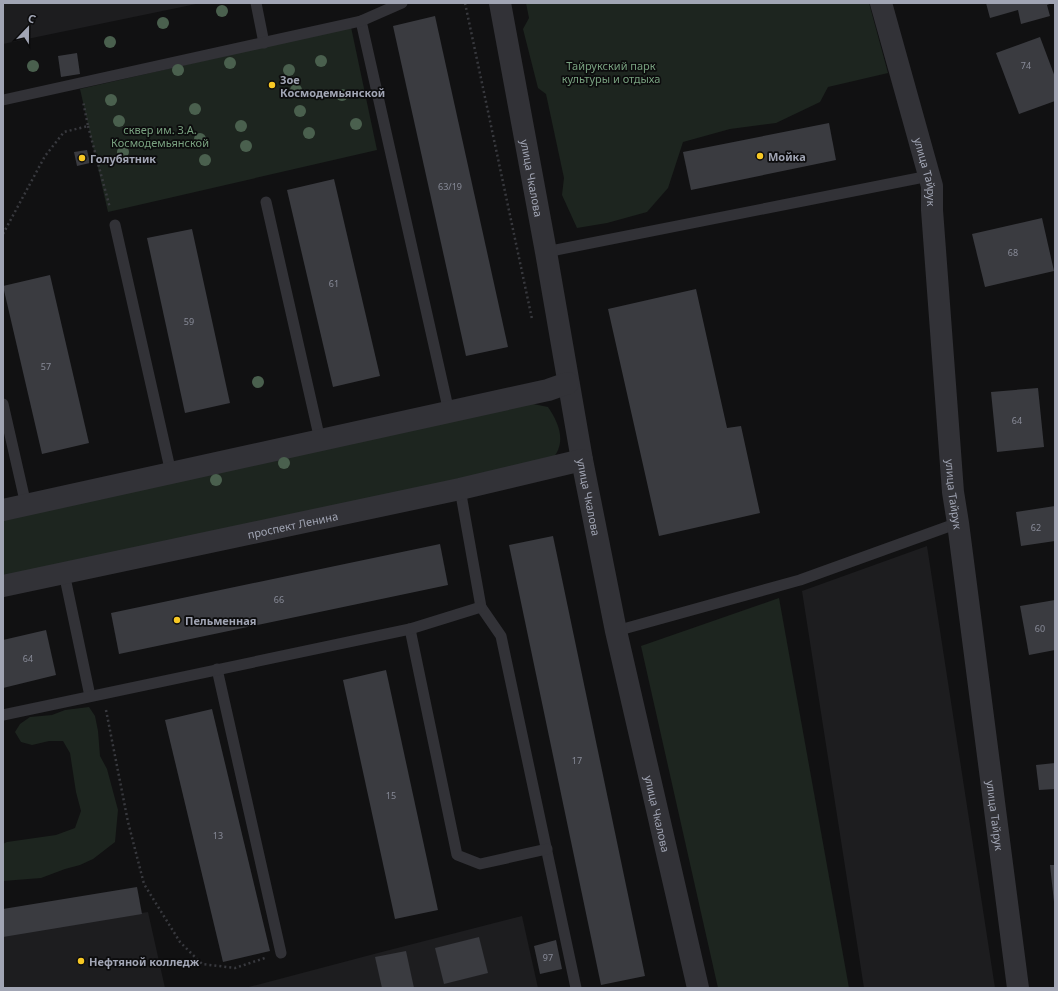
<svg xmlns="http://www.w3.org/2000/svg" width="1058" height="991" viewBox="0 0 1058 991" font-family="'Noto Sans',sans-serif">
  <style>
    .built { fill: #1d1d1f }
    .green { fill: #1d251f }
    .building { fill: #3a3b40 }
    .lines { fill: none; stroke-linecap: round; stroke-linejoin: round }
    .path { stroke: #38393e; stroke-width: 2.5; stroke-dasharray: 2 3; stroke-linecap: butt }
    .lane { stroke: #323237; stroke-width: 11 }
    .street { stroke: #323237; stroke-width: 22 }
    .tree { fill: #4a604e }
    .poi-dot { fill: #f7c824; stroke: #0c0c0d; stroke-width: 1.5 }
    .labels { text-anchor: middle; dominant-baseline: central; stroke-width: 3.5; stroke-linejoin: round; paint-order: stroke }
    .number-label { font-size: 9px; fill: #878a97 }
    .park-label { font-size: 11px; fill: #78a07f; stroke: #0c0c0d }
    .poi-label { font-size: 11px; font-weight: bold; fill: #a1a5b4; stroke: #0c0c0d; text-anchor: start }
    .street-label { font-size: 11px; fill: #a1a5b4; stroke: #0c0c0d }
  </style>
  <rect width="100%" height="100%" fill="#111112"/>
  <g class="built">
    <polygon points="3,3 201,3 3,44"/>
    <polygon points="927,546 995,988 864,988 802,591"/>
    <polygon points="148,912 165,988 3,988 3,934"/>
    <polygon points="522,916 538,988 245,988 374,954"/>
  </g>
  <g class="green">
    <polygon points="526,3 869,3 888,73 828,87 820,102 776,123 730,129 683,142 668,188 647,212 607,223 577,228 562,195 564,178 546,94 538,88 523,29 529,18"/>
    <polygon points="351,27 377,150 108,212 80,89"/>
    <path d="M528,403l20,4c11,16 19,36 4,52l-549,118v-57z"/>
    <polygon points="779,598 849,988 718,988 641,646"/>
    <polygon points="89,707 95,716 98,731 100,756 107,769 118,810 115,842 93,859 80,865 65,869 41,878 3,881 3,844 7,842 56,835 75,828 81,811 76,792 70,753 63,741 49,741 32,745 21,742 15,732 20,724 30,717 52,715 65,710"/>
  </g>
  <g class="building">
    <polygon points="986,3 1052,3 1047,5 1050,16 1021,24 1018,10 990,18"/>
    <polygon points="435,16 508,347 466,356 393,26"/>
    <polygon points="1040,37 1055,77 1055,101 1019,114 996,53"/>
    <polygon points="77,53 80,74 61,77 58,56"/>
    <polygon points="829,123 836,160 691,190 683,152"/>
    <polygon points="87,150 90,163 77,166 74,152"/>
    <polygon points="334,179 380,376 333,387 287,190"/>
    <polygon points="1042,218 1054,271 985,287 972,234"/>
    <polygon points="192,229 230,403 185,413 147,238"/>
    <polygon points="50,275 89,443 42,454 3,286"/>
    <polygon points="696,289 727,428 741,426 760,513 659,536 608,309"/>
    <polygon points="1038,388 1044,447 997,452 991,392"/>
    <polygon points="1055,506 1055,541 1021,546 1016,512"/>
    <polygon points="553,536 645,976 601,985 509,545"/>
    <polygon points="440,544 448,585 119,654 111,613"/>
    <polygon points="1055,600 1055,650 1029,655 1020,606"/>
    <polygon points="46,630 56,675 3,688 3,640"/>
    <polygon points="386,670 438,910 395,919 343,680"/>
    <polygon points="212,709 270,951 223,962 165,720"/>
    <polygon points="1055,763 1055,789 1039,790 1036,765"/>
    <polygon points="1050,865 1055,865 1055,902 1054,902"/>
    <polygon points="137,887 142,914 3,937 3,909"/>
    <polygon points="479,937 488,973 444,984 435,948"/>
    <polygon points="556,940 562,969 540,974 534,946"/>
    <polygon points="406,951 414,988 382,988 375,957"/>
  </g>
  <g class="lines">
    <g class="path">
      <polyline points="465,3 532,319"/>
      <polyline points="88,126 110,208"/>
      <polyline points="3,234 45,156 64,132 88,126 83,101"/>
      <polyline points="106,710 128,822 144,884 180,942 202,964 235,968 265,958"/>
    </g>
    <g class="lane">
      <polyline points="256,3 264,43"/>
      <polyline points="361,21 449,412"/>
      <polyline points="3,100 361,21 402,3"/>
      <polyline points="266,202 320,440"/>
      <polyline points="115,225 171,473"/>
      <polyline points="546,252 929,176"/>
      <polyline points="3,404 26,505"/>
      <polyline points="460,489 481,607 501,636 576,988"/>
      <polyline points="64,573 90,696"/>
      <polyline points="410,629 457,855 480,864 547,849"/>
      <polyline points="616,631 800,580 958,523"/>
      <polyline points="217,669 281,953"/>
      <polyline points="3,715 410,629 481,607"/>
    </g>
    <g class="street">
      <path id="s1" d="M500,3l46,249 36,208 34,171 82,357"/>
      <path id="s2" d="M881,3l51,183v24l21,282 5,31 60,465"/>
      <polyline points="3,510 548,390 568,383"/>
      <path id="s3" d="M3,586l457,-97 122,-29"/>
    </g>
  </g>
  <g class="tree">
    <circle cx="222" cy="11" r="6"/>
    <circle cx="163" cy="23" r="6"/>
    <circle cx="110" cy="42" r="6"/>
    <circle cx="321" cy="61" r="6"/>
    <circle cx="230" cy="63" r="6"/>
    <circle cx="33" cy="66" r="6"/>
    <circle cx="178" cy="70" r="6"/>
    <circle cx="289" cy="70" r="6"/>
    <circle cx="296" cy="90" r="6"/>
    <circle cx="342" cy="95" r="6"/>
    <circle cx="111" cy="100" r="6"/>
    <circle cx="195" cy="109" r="6"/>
    <circle cx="300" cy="111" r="6"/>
    <circle cx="119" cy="121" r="6"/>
    <circle cx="356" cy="124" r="6"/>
    <circle cx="241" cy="126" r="6"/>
    <circle cx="309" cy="133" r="6"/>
    <circle cx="200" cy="139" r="6"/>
    <circle cx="246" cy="146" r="6"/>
    <circle cx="123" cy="152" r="6"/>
    <circle cx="205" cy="160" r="6"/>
    <circle cx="258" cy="382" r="6"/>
    <circle cx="284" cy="463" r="6"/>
    <circle cx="216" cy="480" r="6"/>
  </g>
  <g class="poi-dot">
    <circle cx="272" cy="85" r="4"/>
    <circle cx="760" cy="156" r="4"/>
    <circle cx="82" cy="158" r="4"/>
    <circle cx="177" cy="620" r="4"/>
    <circle cx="81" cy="961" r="4"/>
  </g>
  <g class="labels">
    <g class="number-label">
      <text x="1026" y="65">74</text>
      <text x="450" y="186">63/19</text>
      <text x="1013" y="252">68</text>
      <text x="334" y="283">61</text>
      <text x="189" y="321">59</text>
      <text x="46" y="366">57</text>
      <text x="1017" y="420">64</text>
      <text x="1036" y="527">62</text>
      <text x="279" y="599">66</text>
      <text x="1040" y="628">60</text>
      <text x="28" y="658">64</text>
      <text x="577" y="760">17</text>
      <text x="391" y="795">15</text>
      <text x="218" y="835">13</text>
      <text x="548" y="957">97</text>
    </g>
    <g class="park-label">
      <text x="611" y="65">Тайрукский парк<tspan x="611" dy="13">культуры и отдыха</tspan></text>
      <text x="160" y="129">сквер им. З.А.<tspan x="160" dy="13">Космодемьянской</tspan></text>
    </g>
    <g class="poi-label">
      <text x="280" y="79">Зое<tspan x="280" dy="13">Космодемьянской</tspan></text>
      <text x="768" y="156">Мойка</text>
      <text x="90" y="158">Голубятник</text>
      <text x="185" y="620">Пельменная</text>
      <text x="89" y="961">Нефтяной колледж</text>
    </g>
    <g class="street-label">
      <text stroke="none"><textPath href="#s2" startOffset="175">улица Тайрук</textPath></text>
      <text stroke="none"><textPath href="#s1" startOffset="178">улица Чкалова</textPath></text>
      <text stroke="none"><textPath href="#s2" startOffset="499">улица Тайрук</textPath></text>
      <text stroke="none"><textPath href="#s1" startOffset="502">улица Чкалова</textPath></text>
      <text stroke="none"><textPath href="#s3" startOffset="296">проспект Ленина</textPath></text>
      <text stroke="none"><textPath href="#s1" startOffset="826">улица Чкалова</textPath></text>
      <text stroke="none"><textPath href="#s2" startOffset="823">улица Тайрук</textPath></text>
    </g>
  </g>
  <rect width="1058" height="991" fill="none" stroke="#a1a5b4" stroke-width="8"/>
  <g transform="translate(28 28) rotate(22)" stroke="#0c0c0d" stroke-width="3" paint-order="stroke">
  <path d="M0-3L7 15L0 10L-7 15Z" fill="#a1a5b4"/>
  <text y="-6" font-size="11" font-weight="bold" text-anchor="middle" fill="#a1a5b4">С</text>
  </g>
</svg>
